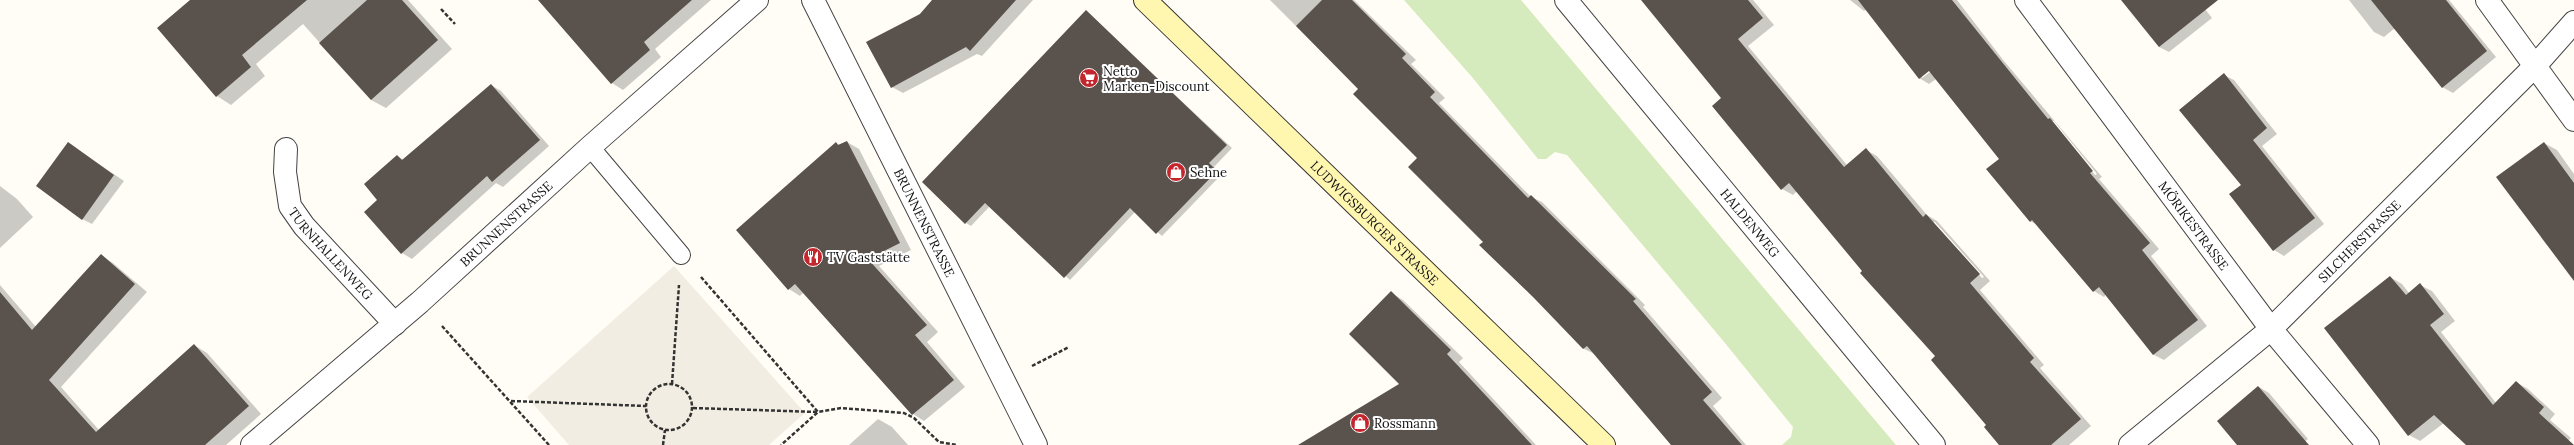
<svg xmlns="http://www.w3.org/2000/svg" width="2574" height="445" viewBox="0 0 2574 445" font-family="Lora,serif">
  <style>
    .green { fill: #d5ebbd }
    .plaza { fill: #f1ede2 }
    .shadow { fill: #0003; fill-rule: evenodd }
    .building { fill: #5a524d }
    .lines { fill: none; stroke-linecap: round; stroke-linejoin: round }
    .lane-casing { stroke: #444; stroke-width: 20 }
    .street-casing { stroke: #444; stroke-width: 24 }
    .secondary-casing { stroke: #333; stroke-width: 24 }
    .path { stroke: #333; stroke-width: 2.5; stroke-dasharray: 4 2; stroke-linecap: butt }
    .lane { stroke: #fff; stroke-width: 18 }
    .street { stroke: #fff; stroke-width: 22 }
    .secondary { stroke: #fff6b0; stroke-width: 22 }
    .labels { text-anchor: middle; dominant-baseline: central; stroke-width: 4; stroke-linejoin: round; paint-order: stroke }
    .poi-label { font-size: 13px; fill: #111; stroke: #fff; text-anchor: start }
    .street-label { font-size: 13px; fill: #111; stroke: #fff }
  </style>
  <rect width="100%" height="100%" fill="#fffdf5"/>
  <polygon class="green" points="1404,0 1521,0 1896,445 1782,445 1791,437 1793,427 1725,343 1567,155 1555,152 1546,159 1538,159 1472,77"/>
  <polygon class="plaza" points="674,266 805,413 769,445 569,445 527,397"/>
  <g class="shadow">
    <polygon points="191,0 408,0 452,49 386,108 371,100 303,24 256,64 265,76 231,105 217,96"/>
    <polygon points="555,0 711,0 655,49 661,57 623,90 612,83"/>
    <polygon points="933,0 1033,0 982,56 977,54 903,93 892,87 920,14"/>
    <polygon points="1270,0 1354,0 1416,60 1411,64 1445,98 1439,103 1531,197 1542,202 1645,305 1643,307 1722,398 1713,406 1746,445 1673,445 1595,354 1584,349 1484,242 1418,158 1359,89"/>
    <path d="M1644,0h109l21,25 -26,21 99,119 19,-15 11,6 50,59 10,6 53,60 -10,9 64,75 -4,3 51,58 -22,19h-68l-65,-89 -139,-165 -4,4 -11,-6 -59,-91zM1933,222h2l49,55 -2,1z"/>
    <path d="M1850,0h107l47,61 98,116 -3,2 60,70 -8,7 56,70 -43,34 -10,-5 -48,-61 -2,3 -10,-6 -56,-66 -8,-4 -30,-62 -64,-80 -7,5 -10,-6 -52,-69 -3,2zM1932,67l2,2 -12,9v-2zM2051,121h3l43,53 -2,1z"/>
    <polygon points="2122,0 2198,0 2212,18 2169,52 2159,47"/>
    <polygon points="2349,0 2449,0 2496,57 2453,93 2442,87 2395,28 2384,37 2374,32"/>
    <polygon points="1086,12 1232,148 1214,167 1222,174 1162,236 1135,212 1070,280 990,206 971,226 966,223"/>
    <polygon points="2224,75 2234,80 2277,134 2262,146 2324,224 2284,256 2274,250 2231,194 2242,185"/>
    <polygon points="491,85 501,91 549,146 503,187 496,183 412,259 402,253 365,212 379,200 397,156 404,160"/>
    <polygon points="847,142 859,149 911,250 879,266 938,332 927,342 965,387 924,421 913,414 804,292 800,296 789,289 836,143 840,145"/>
    <polygon points="68,143 124,181 92,224 82,219"/>
    <polygon points="2544,143 2557,150 2574,174 2574,280"/>
    <polygon points="0,186 17,199 33,217 0,248"/>
    <polygon points="101,255 113,263 147,292 61,387 99,430 194,345 207,353 261,414 226,445 0,445 0,285 36,327"/>
    <polygon points="2390,277 2402,284 2409,293 2420,285 2432,291 2455,321 2441,332 2496,403 2516,382 2528,389 2555,414 2550,420 2571,438 2567,442 2570,445 2468,445 2444,423 2420,441 2409,435"/>
    <polygon points="1391,293 1403,300 1463,358 1459,362 1536,445 1300,445 1400,385"/>
    <polygon points="2259,387 2269,393 2308,439 2301,445 2239,445"/>
    <polygon points="878,419 892,427 908,445 849,445"/>
  </g>
  <g class="building">
    <polygon points="190,0 307,0 242,55 251,67 216,97 157,28"/>
    <polygon points="367,0 402,0 438,40 371,100 319,43"/>
    <polygon points="538,0 692,0 644,42 650,50 611,84"/>
    <polygon points="932,0 1016,0 970,51 966,47 891,88 866,42 920,14"/>
    <polygon points="1322,0 1352,0 1406,54 1402,58 1435,92 1430,97 1528,198 1531,195 1636,299 1633,301 1712,392 1703,400 1742,445 1671,445 1587,346 1583,349 1534,298 1479,245 1483,242 1408,167 1417,158 1353,94 1358,89 1296,26"/>
    <polygon points="1641,0 1748,0 1763,18 1738,39 1844,167 1866,148 1923,217 1926,214 1980,274 1970,283 2034,358 2030,362 2081,419 2051,445 1999,445 1984,427 1986,425 1931,360 1935,356 1860,273 1862,271 1789,183 1781,190 1712,106 1721,98"/>
    <polygon points="1858,0 1952,0 2048,119 2050,118 2093,171 2090,173 2150,243 2142,250 2198,320 2153,355 2099,287 2093,292 2032,220 2030,222 1986,169 1999,159 1929,71 1919,79"/>
    <polygon points="2121,0 2218,0 2159,47"/>
    <polygon points="2371,0 2446,0 2487,51 2442,88"/>
    <polygon points="1086,10 1227,145 1209,163 1217,171 1156,234 1130,208 1064,278 985,203 965,224 922,182"/>
    <polygon points="2224,73 2267,128 2253,140 2315,218 2273,251 2229,194 2241,185 2179,110"/>
    <polygon points="491,84 540,140 492,182 487,176 401,254 364,212 377,200 364,184 397,155 402,160"/>
    <polygon points="847,141 900,243 868,259 927,325 915,335 954,380 912,415 795,284 788,290 736,230 836,142 838,145"/>
    <polygon points="68,142 114,175 82,220 36,186"/>
    <polygon points="2544,142 2574,183 2574,281 2496,177"/>
    <polygon points="101,254 135,284 49,380 96,432 194,344 249,406 205,445 0,445 0,292 32,330"/>
    <polygon points="2390,276 2406,295 2420,283 2444,314 2430,325 2493,405 2516,381 2544,407 2539,413 2574,445 2466,445 2434,415 2408,436 2324,328"/>
    <polygon points="1391,291 1451,350 1447,354 1532,445 1298,445 1399,384 1349,334"/>
    <polygon points="2258,386 2309,445 2237,445 2217,421"/>
  </g>
  <g class="lines">
    <defs>
      <polyline id="lane" points="590,147 681,255"/>
      <g id="street">
        <path id="s1" d="M813,0l223,445"/>
        <path id="s2" d="M1566,0l368,445"/>
        <path id="s3" d="M2026,0l245,329 97,116"/>
        <polyline points="2487,0 2574,120"/>
        <path id="s4" d="M286,149l-1,23 5,34 14,20 91,98"/>
        <path id="s5" d="M252,445l168,-143 170,-155 167,-147"/>
        <path id="s6" d="M2130,445l141,-116 264,-263 39,-44"/>
      </g>
      <g id="secondary">
        <path id="s7" d="M1145,0l459,445"/>
      </g>
    </defs>
    <use href="#lane" class="lane-casing"/>
    <use href="#street" class="street-casing"/>
    <use href="#secondary" class="secondary-casing"/>
    <g class="path">
      <polyline points="441,9 455,24"/>
      <polyline points="701,277 818,412 841,408 904,413 914,418 939,442 957,445"/>
      <polyline points="442,326 549,445"/>
      <polyline points="1032,366 1069,347"/>
      <polyline points="672,384 679,285"/>
      <circle cx="669" cy="407" r="23"/>
      <polyline points="511,401 646,406"/>
      <polyline points="693,408 818,412 781,445"/>
      <polyline points="663,445 665,430"/>
    </g>
    <use href="#lane" class="lane"/>
    <use href="#street" class="street"/>
    <use href="#secondary" class="secondary"/>
  </g>
  <defs>
    <symbol id="supermarket-disc" viewBox="-11 -11 22 22"><circle r="9.5" fill="#c4262e" stroke="#fff"/><path d="M-6-5.5h2.5l.6 2H6L4.5 2H-2.5L-4.4-4H-6ZM-1.5 3.2a1.3 1.3 0 1 0 .1 0ZM3 3.2a1.3 1.3 0 1 0 .1 0Z" fill="#fff"/></symbol>
    <symbol id="shop-disc" viewBox="-11 -11 22 22"><circle r="9.5" fill="#c4262e" stroke="#fff"/><path d="M-5-2.5h2.3a2.7 3.5 0 0 1 5.4 0H5L5.5 6h-11ZM-1.5-2.5h3a1.5 2.3 0 0 0-3 0Z" fill="#fff"/></symbol>
    <symbol id="restaurant-disc" viewBox="-11 -11 22 22"><circle r="9.5" fill="#c4262e" stroke="#fff"/><path d="M-5-6h1v4h1v-4h1v4h1v-4h1v5L-1.5 .5V6h-2V.5L-5-1ZM5-6V6H3V1.5H1.5Q1.5-4 5-6Z" fill="#fff"/></symbol>
  </defs>
  <g fill-rule="evenodd">
    <use href="#supermarket-disc" x="1078" y="67" width="22" height="22"/>
    <use href="#shop-disc" x="1165" y="161" width="22" height="22"/>
    <use href="#restaurant-disc" x="802" y="246" width="22" height="22"/>
    <use href="#shop-disc" x="1349" y="412" width="22" height="22"/>
  </g>
  <g class="labels">
    <g class="poi-label">
      <text x="1103" y="71">Netto<tspan x="1103" dy="15">Marken-Discount</tspan></text>
      <text x="1190" y="172">Sehne</text>
      <text x="827" y="257">TV Gaststätte</text>
      <text x="1374" y="423">Rossmann</text>
    </g>
    <g class="street-label">
      <text stroke="none"><textPath href="#s2" startOffset="289">HALDENWEG</textPath></text>
      <text stroke="none"><textPath href="#s1" startOffset="249">BRUNNENSTRASSE</textPath></text>
      <text stroke="none"><textPath href="#s7" startOffset="320">LUDWIGSBURGER STRASSE</textPath></text>
      <text stroke="none"><textPath href="#s5" startOffset="337">BRUNNENSTRASSE</textPath></text>
      <text stroke="none"><textPath href="#s3" startOffset="281">MÖRIKESTRASSE</textPath></text>
      <text stroke="none"><textPath href="#s6" startOffset="307">SILCHERSTRASSE</textPath></text>
      <text stroke="none"><textPath href="#s4" startOffset="120">TURNHALLENWEG</textPath></text>
    </g>
  </g>
</svg>
